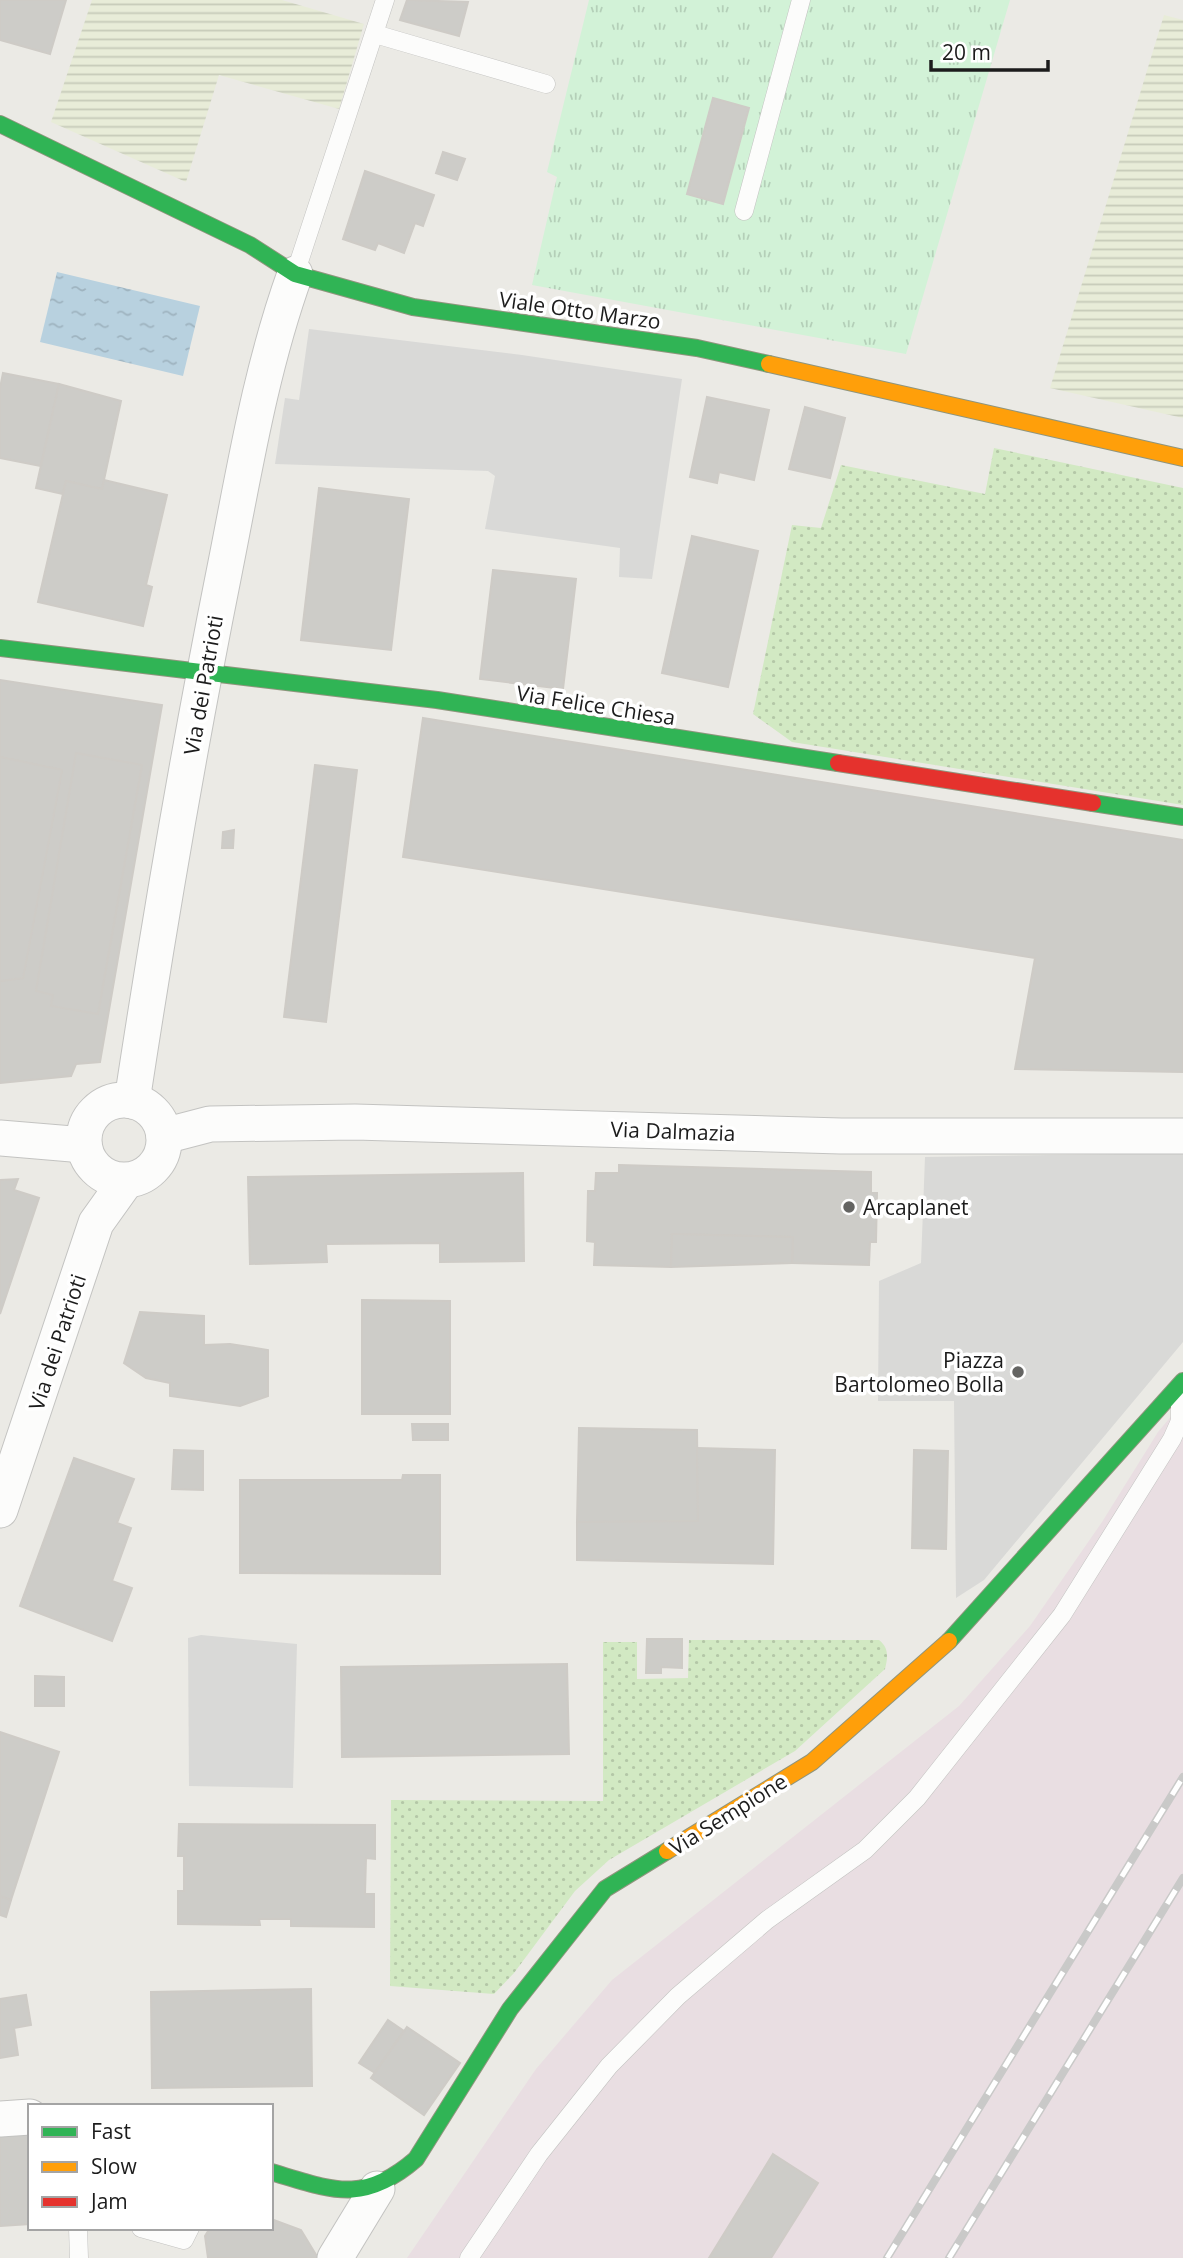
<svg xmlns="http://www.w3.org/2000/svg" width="1183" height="2258" viewBox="0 0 1183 2258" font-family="'Open Sans',sans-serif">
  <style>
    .railway { fill: #e9dee2 }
    .farmland { fill: url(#farmland-rules) }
    .grass { fill: url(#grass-dots) }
    .park { fill: url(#park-tufts) }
    .parking { fill: #d9d9d7 }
    .water { fill: url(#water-ripples) }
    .building { fill: #cdccc8; stroke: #cecbc6; stroke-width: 2 }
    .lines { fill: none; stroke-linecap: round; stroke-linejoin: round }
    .lane-casing { stroke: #c3c3c1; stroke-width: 19 }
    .street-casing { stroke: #c3c3c1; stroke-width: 37 }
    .fast-casing { stroke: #8f957d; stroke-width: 18 }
    .slow-casing { stroke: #8f957d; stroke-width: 18 }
    .jam-casing { stroke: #8f957d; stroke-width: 18 }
    .lane { stroke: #fcfcfb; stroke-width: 18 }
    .street { stroke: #fcfcfb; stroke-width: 35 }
    .fast { stroke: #30b455; stroke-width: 16 }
    .slow { stroke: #ff9f0a; stroke-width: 16 }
    .jam { stroke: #e5322d; stroke-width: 16 }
    .rail-casing { stroke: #c9c9c8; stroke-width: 8 }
    .rail { stroke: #fff; stroke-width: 5; stroke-dasharray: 16; stroke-linecap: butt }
    .poi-dot { fill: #646462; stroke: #fff; stroke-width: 2.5 }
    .labels { text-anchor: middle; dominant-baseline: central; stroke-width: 7; stroke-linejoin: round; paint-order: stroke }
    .street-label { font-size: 21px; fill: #1c1c1c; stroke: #fff }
    .poi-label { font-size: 21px; fill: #1c1c1c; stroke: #fff; text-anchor: start }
  </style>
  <defs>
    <pattern id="farmland-rules" width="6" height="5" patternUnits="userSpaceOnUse" patternTransform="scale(1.75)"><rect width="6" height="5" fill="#e8ecd8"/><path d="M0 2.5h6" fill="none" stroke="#c6cab9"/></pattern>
    <pattern id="grass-dots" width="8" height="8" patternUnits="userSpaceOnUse" patternTransform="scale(1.75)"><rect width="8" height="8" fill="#d2e9c3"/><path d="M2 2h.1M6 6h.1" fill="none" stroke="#b4c7a7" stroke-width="1.8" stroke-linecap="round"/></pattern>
    <pattern id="park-tufts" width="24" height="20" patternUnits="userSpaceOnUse" patternTransform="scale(1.75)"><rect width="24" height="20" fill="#d2f2d7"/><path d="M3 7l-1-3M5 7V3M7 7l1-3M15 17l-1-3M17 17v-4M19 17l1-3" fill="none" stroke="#b4cfb8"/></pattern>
    <pattern id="water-ripples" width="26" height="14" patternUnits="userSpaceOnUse" patternTransform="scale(1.75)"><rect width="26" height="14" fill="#b8d1df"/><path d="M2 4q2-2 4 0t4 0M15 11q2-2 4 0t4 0" fill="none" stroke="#9eb3bf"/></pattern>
  </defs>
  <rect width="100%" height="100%" fill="#ebeae5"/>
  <polygon class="railway" points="1183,1402 1183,2258 407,2258 536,2069 612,1980 959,1706 1030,1626 1102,1522 1158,1432"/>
  <g class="farmland">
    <polygon points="92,0 282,0 364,24 339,109 219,75 186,182 51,122"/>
    <polygon points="1164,15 1183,20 1183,418 1050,388"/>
  </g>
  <g class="grass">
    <polygon points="994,448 1183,488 1183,805 792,742 753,714 792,525 821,528 841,465 985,494"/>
    <path d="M689,1640h190c10,8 9,17 6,29l-90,82 -186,109 -34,31 -61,82 -20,21 -104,-8 1,-186 212,1v-159h34v37l51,-1z"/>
  </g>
  <polygon class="park" points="589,0 1010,0 906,354 532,285 557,177 547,172"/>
  <g class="parking">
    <polygon points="309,329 522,355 682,379 652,579 619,577 620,548 485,529 495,476 488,471 275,464 285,398 299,400"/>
    <polygon points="1183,1153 1183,1342 984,1580 956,1598 954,1401 878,1401 879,1281 921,1263 925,1157"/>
    <polygon points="201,1635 297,1644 293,1788 189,1786 188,1638"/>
  </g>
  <polygon class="water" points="57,272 200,306 183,376 40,342"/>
  <g class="building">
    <polygon points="0,0 66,0 50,54 0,40"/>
    <polygon points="407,0 468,2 459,36 400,20"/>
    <polygon points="713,98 749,108 723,204 687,194"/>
    <polygon points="443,152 465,159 457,180 436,173"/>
    <polygon points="365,171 434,195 423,226 415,223 404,253 378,243 375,250 343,239"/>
    <polygon points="3,373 59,384 41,466 0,458 0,388"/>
    <polygon points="59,384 121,401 102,489 66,481 63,494 36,488"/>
    <polygon points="707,397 769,410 754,480 719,472 717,483 690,477"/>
    <polygon points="805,407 845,418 830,478 789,469"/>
    <polygon points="104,480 167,495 146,585 152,587 143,626 38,602 66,481 102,489"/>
    <polygon points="319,488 409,499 391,650 301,640"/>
    <polygon points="692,536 758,551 728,687 662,673"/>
    <polygon points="493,570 576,579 563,689 480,679"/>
    <polygon points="0,680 162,705 100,1062 76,1064 71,1076 0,1083 0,981 23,978 62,770 0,757"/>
    <polygon points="423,718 1183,840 1183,1072 1015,1069 1035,958 403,857"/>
    <polygon points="76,753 142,765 98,1014 51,1006 53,995 36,991"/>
    <polygon points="0,757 62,770 23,978 0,981"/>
    <polygon points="315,765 357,770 326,1022 284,1017"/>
    <polygon points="234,830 233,848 222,848 223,832"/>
    <polygon points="619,1165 871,1172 871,1193 877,1193 876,1242 870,1242 869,1265 792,1263 793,1237 672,1234 671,1267 594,1265 595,1242 587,1241 588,1191 595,1191 596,1173 619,1173"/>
    <polygon points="523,1173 524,1261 440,1262 440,1243 326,1244 327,1262 250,1264 248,1177"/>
    <polygon points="18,1179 14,1190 39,1198 0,1314 0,1180"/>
    <polygon points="672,1234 793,1237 792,1263 671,1267"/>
    <polygon points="362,1300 450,1301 450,1414 362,1414"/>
    <polygon points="140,1312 204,1316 204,1345 230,1344 268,1350 268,1396 240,1406 170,1396 170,1383 146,1378 124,1363"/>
    <polygon points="412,1424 448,1424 448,1440 413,1440"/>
    <polygon points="579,1428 697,1430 698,1521 577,1522"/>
    <polygon points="697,1448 775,1450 773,1564 577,1560 577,1522 698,1521"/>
    <polygon points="174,1450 203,1451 203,1490 172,1489"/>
    <polygon points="914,1450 948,1451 946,1549 912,1548"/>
    <polygon points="74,1458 134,1479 117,1523 131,1528 112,1581 132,1588 112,1641 20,1606"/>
    <polygon points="403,1475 440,1475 440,1574 240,1573 240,1480 402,1480"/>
    <polygon points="647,1639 682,1639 682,1668 661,1667 661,1673 646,1673"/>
    <polygon points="567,1664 569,1754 342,1757 341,1667"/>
    <polygon points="35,1676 64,1677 64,1706 35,1706"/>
    <polygon points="0,1732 59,1752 11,1900 0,1896"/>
    <polygon points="179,1824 375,1825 375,1859 366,1858 365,1894 374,1894 374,1927 291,1926 291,1919 259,1919 260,1925 178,1924 178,1891 184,1891 184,1856 178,1856"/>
    <polygon points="0,1896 11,1900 6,1917 0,1915"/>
    <polygon points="311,1989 312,2086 152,2088 151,1992"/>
    <polygon points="26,1995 31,2025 14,2028 18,2055 0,2058 0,1999"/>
    <polygon points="388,2020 404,2031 375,2073 359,2063"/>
    <polygon points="407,2027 460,2063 424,2115 371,2078"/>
    <polygon points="30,2134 30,2224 0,2226 0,2136"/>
    <polygon points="773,2154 818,2183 771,2258 709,2258"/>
    <polygon points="271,2219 301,2230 318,2258 208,2258 205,2236 210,2228 271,2228"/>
  </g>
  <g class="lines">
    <defs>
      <g id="lane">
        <polyline points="375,34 546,84"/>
        <polyline points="744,211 801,0"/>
        <polyline points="295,274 385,0"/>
        <polyline points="78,2228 79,2258"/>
        <polyline points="141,2228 184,2240 190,2228"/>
        <polyline points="469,2258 539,2154 609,2066 678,1996 767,1920 865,1850 917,1798 1062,1615 1172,1439 1180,1421 1180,1392"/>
      </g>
      <g id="street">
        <circle cx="124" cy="1140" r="40"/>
        <path d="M132,1101c27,-177 57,-353 92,-528 20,-100 36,-202 71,-299"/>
        <polyline points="164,1136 210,1124 355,1122 841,1136 1183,1136"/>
        <polyline points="0,1138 84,1145"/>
        <polyline points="0,1510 96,1223 126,1181"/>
        <polyline points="0,2119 30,2117"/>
        <polyline points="335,2258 377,2189"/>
      </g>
      <g id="fast">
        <polyline points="0,124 250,245 295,274 413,307 697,348 769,364"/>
        <polyline points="0,648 437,700 838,763"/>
        <polyline points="1093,803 1183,817"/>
        <polyline points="949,1641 1183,1381"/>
        <path d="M271,2172c61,18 92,33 145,-13l94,-150 95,-120 62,-38"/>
      </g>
      <g id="slow">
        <polyline points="769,364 1183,458"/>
        <polyline points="667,1851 812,1762 949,1641"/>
      </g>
      <polyline id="jam" points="838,763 1093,803"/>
    </defs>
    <use href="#lane" class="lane-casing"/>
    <use href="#street" class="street-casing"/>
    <use href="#fast" class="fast-casing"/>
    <use href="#slow" class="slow-casing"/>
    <use href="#jam" class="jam-casing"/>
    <use href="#lane" class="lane"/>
    <use href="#street" class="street"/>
    <use href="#fast" class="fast"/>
    <use href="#slow" class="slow"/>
    <use href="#jam" class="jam"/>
    <defs>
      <g id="rail">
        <polyline points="887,2258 1183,1777"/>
        <polyline points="949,2258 1183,1878"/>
      </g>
    </defs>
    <use href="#rail" class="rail-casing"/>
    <use href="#rail" class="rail"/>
  </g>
  <g class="poi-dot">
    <circle cx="849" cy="1207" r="7"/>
    <circle cx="1018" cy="1372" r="7"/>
  </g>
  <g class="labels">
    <g class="street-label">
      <text transform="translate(580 310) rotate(8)">Viale Otto Marzo</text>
      <text transform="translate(203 685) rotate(-80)">Via dei Patrioti</text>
      <text transform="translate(596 705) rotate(9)">Via Felice Chiesa</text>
      <text transform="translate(673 1131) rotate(2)">Via Dalmazia</text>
      <text transform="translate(57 1342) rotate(-72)">Via dei Patrioti</text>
      <text transform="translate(728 1814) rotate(-32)">Via Sempione</text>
    </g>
    <g class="poi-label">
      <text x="863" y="1207">Arcaplanet</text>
      <text x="1004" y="1360" text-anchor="end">Piazza<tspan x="1004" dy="24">Bartolomeo Bolla</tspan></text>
    </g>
  </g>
  <rect x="28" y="2104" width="245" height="126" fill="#ffffff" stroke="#a4a4a4" stroke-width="2"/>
  <rect x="42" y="2127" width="35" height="10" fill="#30b455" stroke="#a4a4a4" stroke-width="2"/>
  <text x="91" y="2139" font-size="21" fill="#1c1c1c">Fast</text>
  <rect x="42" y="2162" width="35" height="10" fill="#ff9f0a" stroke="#a4a4a4" stroke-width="2"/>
  <text x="91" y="2174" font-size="21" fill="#1c1c1c">Slow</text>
  <rect x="42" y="2197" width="35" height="10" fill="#e5322d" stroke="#a4a4a4" stroke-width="2"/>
  <text x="91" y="2209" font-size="21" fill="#1c1c1c">Jam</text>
  <path d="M931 60v10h117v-10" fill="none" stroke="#1c1c1c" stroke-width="3.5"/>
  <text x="942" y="60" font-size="21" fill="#1c1c1c" stroke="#ffffff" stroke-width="5" paint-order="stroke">20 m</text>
</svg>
